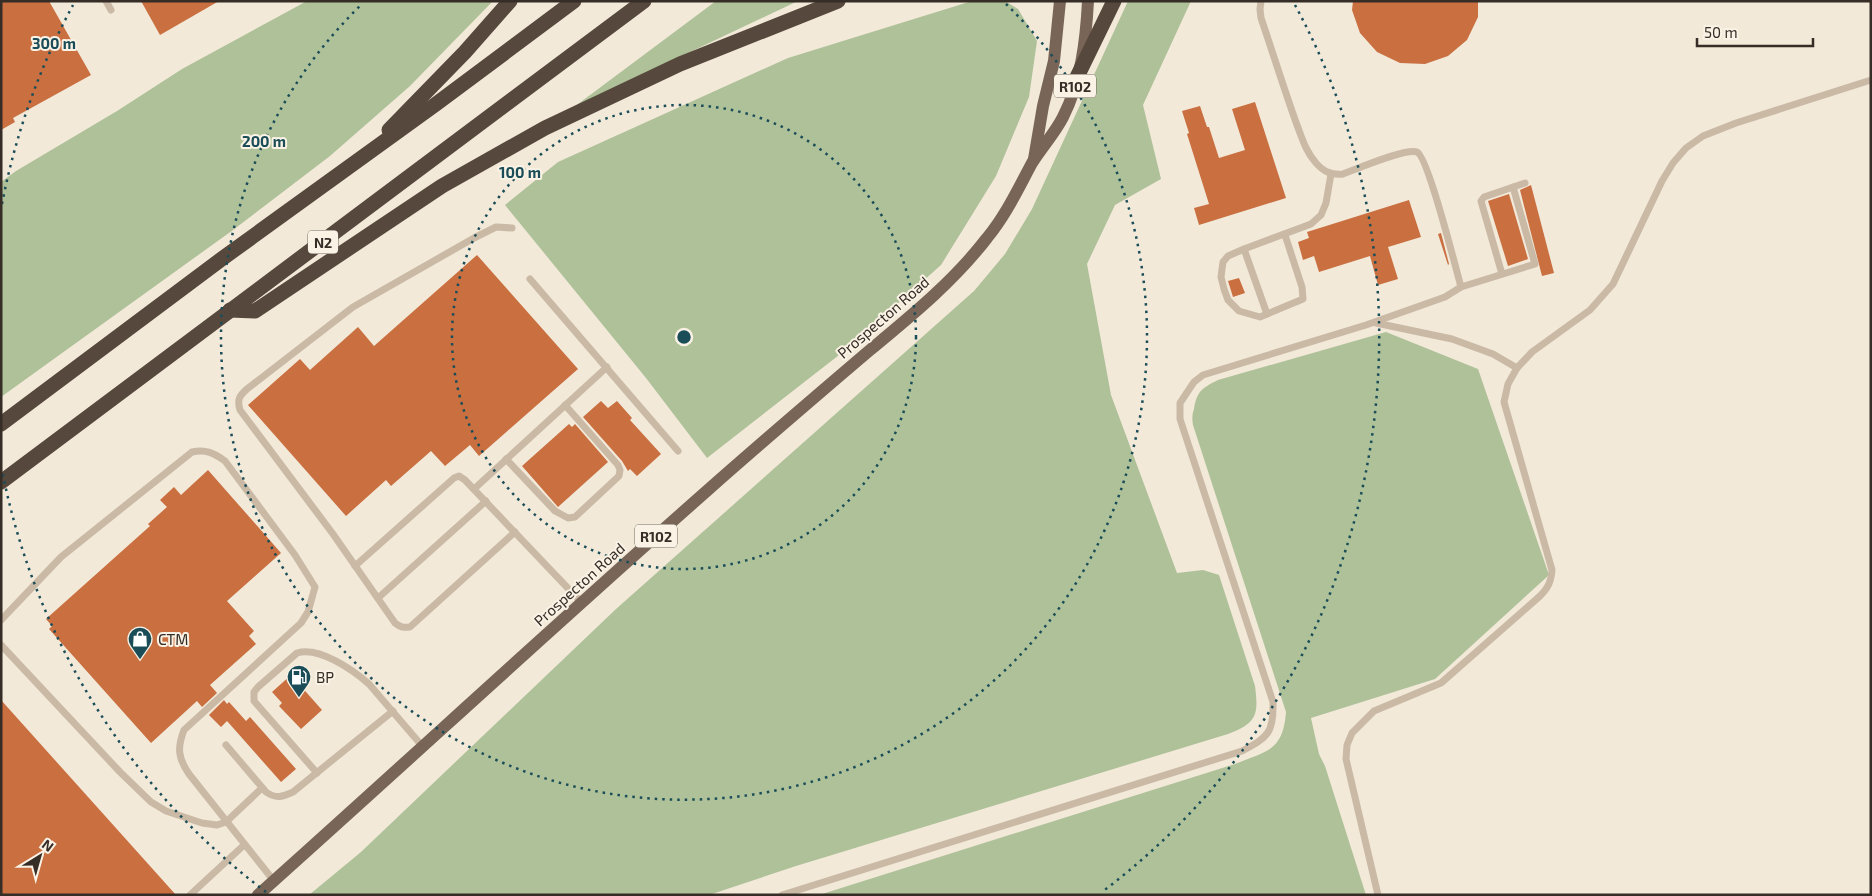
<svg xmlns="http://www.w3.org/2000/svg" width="1872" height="896" viewBox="0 0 1872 896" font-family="'Exo 2',sans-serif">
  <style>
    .green { fill: #afc199 }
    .building { fill: #c96f40 }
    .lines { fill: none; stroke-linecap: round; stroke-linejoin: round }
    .lane { stroke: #cabaa5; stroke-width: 7 }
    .primary { stroke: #786557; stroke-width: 12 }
    .highway { stroke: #56483d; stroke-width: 15 }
    .ring { fill: none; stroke: #1b4d58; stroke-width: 2.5; stroke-dasharray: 2.5 5 }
    .labels { text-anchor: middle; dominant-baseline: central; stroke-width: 4; stroke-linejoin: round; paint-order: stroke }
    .shield { fill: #f9f2e5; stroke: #70685f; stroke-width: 1 }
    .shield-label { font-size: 14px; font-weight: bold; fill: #352d26 }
    .street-label { font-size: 15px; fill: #352d26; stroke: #f9f2e5 }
    .poi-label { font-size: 15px; fill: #352d26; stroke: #f9f2e5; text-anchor: start }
    .centre { fill: #1b4d58; stroke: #f9f2e5; stroke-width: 2.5 }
    .ring-label { font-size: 15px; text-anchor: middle; font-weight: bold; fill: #1b4d58; stroke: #f9f2e5; stroke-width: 4; stroke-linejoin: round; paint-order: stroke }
  </style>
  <rect width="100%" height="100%" fill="#f2e9d9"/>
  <g class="green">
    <polygon points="307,1 493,1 410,86 330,156 233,230 1,397 1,182 16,171 117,111 182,69"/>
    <polygon points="716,1 798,1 574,107"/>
    <polygon points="972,1 1005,1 1018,9 1037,41 1029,97 996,176 941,265 848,348 707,458 646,378 505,205 558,162 788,58"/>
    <path d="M1128,1h63l-48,104 18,74 -46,26 -28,59 24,131 66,178 26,-3 16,5 36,111c4,30 1,37 -27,48l-432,132 -87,29h-400l52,-43 255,-243 358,-318 31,-37 27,-45z"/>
    <path d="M1386,332l92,37 71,206 -114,104 -124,39 8,36 6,12 41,129h-547l416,-131c32,-13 48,-13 51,-52l-93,-287c-1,-6 -1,-10 1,-16 3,-18 8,-21 24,-29z"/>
  </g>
  <g class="building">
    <polygon points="1,1 49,1 91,75 13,118 15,122 1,130"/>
    <polygon points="141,1 219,1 160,35"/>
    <polygon points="1353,1 1478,1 1478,17 1467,40 1448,56 1425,64 1400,63 1377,52 1360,33 1352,10"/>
    <polygon points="1255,102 1286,198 1199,225 1194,208 1209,204 1187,134 1189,133 1182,111 1200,106 1207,127 1209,127 1219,158 1245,150 1232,109"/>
    <polygon points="1531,185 1554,273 1542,276 1520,190"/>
    <polygon points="1509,194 1528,259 1508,266 1488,201"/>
    <polygon points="1409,200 1421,237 1388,247 1398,279 1378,285 1370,256 1319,272 1314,256 1303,260 1298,242 1309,238 1307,232"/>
    <polygon points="1441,233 1449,264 1448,265 1438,234"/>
    <polygon points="477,255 578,369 479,456 470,445 445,466 431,451 391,486 386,480 346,516 248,405 300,359 310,370 358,327 374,346"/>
    <polygon points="1239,278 1245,293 1233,297 1228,281"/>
    <polygon points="601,401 608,408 617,401 632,418 630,420 661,454 637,476 630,469 628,471 622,461 583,417"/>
    <polygon points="569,424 572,427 575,424 608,462 558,507 522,466"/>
    <polygon points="208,470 281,553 227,601 254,631 249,636 256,644 210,685 217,693 202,707 197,701 151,743 49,629 52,626 46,619 150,526 148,524 167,507 160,500 174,487 181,495"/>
    <polygon points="291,675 322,710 301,729 279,706 282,703 272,692"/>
    <polygon points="1,700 176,895 1,895"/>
    <polygon points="224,700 227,704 229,702 246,721 250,717 296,769 281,782 227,721 221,727 209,715"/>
  </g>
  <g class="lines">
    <g class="lane">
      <polyline points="106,1 111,10"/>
      <path d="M1261,1l-1,8 1,9c12,35 23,71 36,107 5,13 9,27 19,38 8,9 15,12 27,11 14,-5 62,-26 74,-22 11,5 39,117 44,135"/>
      <path d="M512,228l-16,-1 -22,11 -121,69 -106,82c-8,7 -10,11 -7,21l93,124 62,89c5,4 8,5 15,4l105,-95"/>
      <polyline points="1285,235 1302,287 1303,299 1260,317 1239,311 1228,300 1224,289 1221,277 1223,262 1228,256 1244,249 1311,224 1321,215 1326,203 1331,174"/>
      <polyline points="1244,249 1267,314"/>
      <polyline points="1502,274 1481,201 1484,197 1525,183"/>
      <polyline points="530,279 678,451"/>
      <polyline points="1376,323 1452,339 1493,354 1517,368"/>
      <polyline points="506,459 555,511 568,518 575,517 619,476 620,470 618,465 565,405"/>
      <polyline points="474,489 607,367"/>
      <polyline points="355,566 454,478 459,476 465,480 582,603"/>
      <polyline points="378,598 486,501"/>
      <path d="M1,620l60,-63 131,-105c14,-3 22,1 33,9l70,94 20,32 -7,25 -7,11 -117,107c-7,18 -6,28 5,44l85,107"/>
      <polyline points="1,645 120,772 151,802 166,811 202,823 217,825 226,822 262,788"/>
      <path d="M226,745l40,47c10,7 16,5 27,0l100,-81"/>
      <path d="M317,773l-63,-72v-9l4,-5 39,-34c22,-7 56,17 72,31l54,63"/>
      <polyline points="190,895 244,845"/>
      <path d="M782,895l460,-144c26,-14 32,-18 31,-49l-93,-283v-16l14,-21 9,-7 163,-50 79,-28 16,-10 74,-23 -22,-77"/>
      <path d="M1378,895l-32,-136 1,-14 5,-12 22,-22 67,-28 99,-87c8,-8 11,-14 12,-26l-48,-168 4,-18 9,-16 15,-16 58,-42 23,-26 49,-103 11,-18 13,-15 17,-12 33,-13 135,-43"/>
    </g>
    <g class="primary">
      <polyline points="1034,159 1043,106 1054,61 1060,1"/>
      <path d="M258,895c151,-135 299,-272 451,-406 53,-47 107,-93 161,-139 41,-34 84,-69 117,-112 19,-23 31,-49 45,-75 10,-16 23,-30 31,-46 18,-35 23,-77 25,-116"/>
    </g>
    <g class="highway">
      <polyline points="1077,77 1114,1"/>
      <polyline points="389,130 465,52 510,1"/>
      <polyline points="230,310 255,311 442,186 545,128 680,64 838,1"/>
      <polyline points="1,424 223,258 436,104 574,1"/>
      <polyline points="1,482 644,1"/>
    </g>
  </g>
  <g class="ring">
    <circle cx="684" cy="337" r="232"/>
    <path d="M1006 4A463 463 0 1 1 362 4"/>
    <path d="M266 892A695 695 0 0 1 2 470M2 204A695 695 0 0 1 73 5M1295 5A695 695 0 0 1 1102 892"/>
  </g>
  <defs>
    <symbol id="shop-pin" viewBox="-11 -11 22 30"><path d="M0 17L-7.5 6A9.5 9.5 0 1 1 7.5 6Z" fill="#1b4d58" stroke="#f9f2e5"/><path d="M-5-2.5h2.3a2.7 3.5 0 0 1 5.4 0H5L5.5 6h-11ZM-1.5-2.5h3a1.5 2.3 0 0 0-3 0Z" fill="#fff"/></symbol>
    <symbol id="fuel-pin" viewBox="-11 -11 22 30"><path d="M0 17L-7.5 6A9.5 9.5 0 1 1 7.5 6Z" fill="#1b4d58" stroke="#f9f2e5"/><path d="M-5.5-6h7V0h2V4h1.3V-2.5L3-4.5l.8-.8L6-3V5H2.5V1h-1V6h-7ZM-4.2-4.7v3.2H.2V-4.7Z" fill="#fff"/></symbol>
  </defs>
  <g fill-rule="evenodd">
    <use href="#shop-pin" x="126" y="625" width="28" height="38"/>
    <use href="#fuel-pin" x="285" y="663" width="28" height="38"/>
  </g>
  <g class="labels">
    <g class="shield">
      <rect x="1054" y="74.5" width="42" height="23" rx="4"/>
      <rect x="308" y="230.5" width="30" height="23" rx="4"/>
      <rect x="635" y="524.5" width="42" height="23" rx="4"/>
    </g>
    <g class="shield-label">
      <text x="1075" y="86">R102</text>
      <text x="323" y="242">N2</text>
      <text x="656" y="536">R102</text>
    </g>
    <g class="street-label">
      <text transform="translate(883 317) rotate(-41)">Prospecton Road</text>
      <text transform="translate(579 584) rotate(-42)">Prospecton Road</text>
    </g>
    <g class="poi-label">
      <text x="158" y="639">CTM</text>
      <text x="316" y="677">BP</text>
    </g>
  </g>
  <circle cx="684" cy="337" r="8" class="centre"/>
  <g class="ring-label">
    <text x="54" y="49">300 m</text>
    <text x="264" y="147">200 m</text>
    <text x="520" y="178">100 m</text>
  </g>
  <rect width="1872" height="896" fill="none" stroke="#352d26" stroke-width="5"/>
  <g transform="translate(40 856) rotate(37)" stroke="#f9f2e5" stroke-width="4" paint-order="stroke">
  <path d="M0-4L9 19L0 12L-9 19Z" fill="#352d26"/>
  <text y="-8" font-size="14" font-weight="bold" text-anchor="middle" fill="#352d26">N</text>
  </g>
  <path d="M1697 38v8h116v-8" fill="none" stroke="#352d26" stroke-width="2.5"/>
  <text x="1704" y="38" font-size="15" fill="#352d26" stroke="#f9f2e5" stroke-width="4" paint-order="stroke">50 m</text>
</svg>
